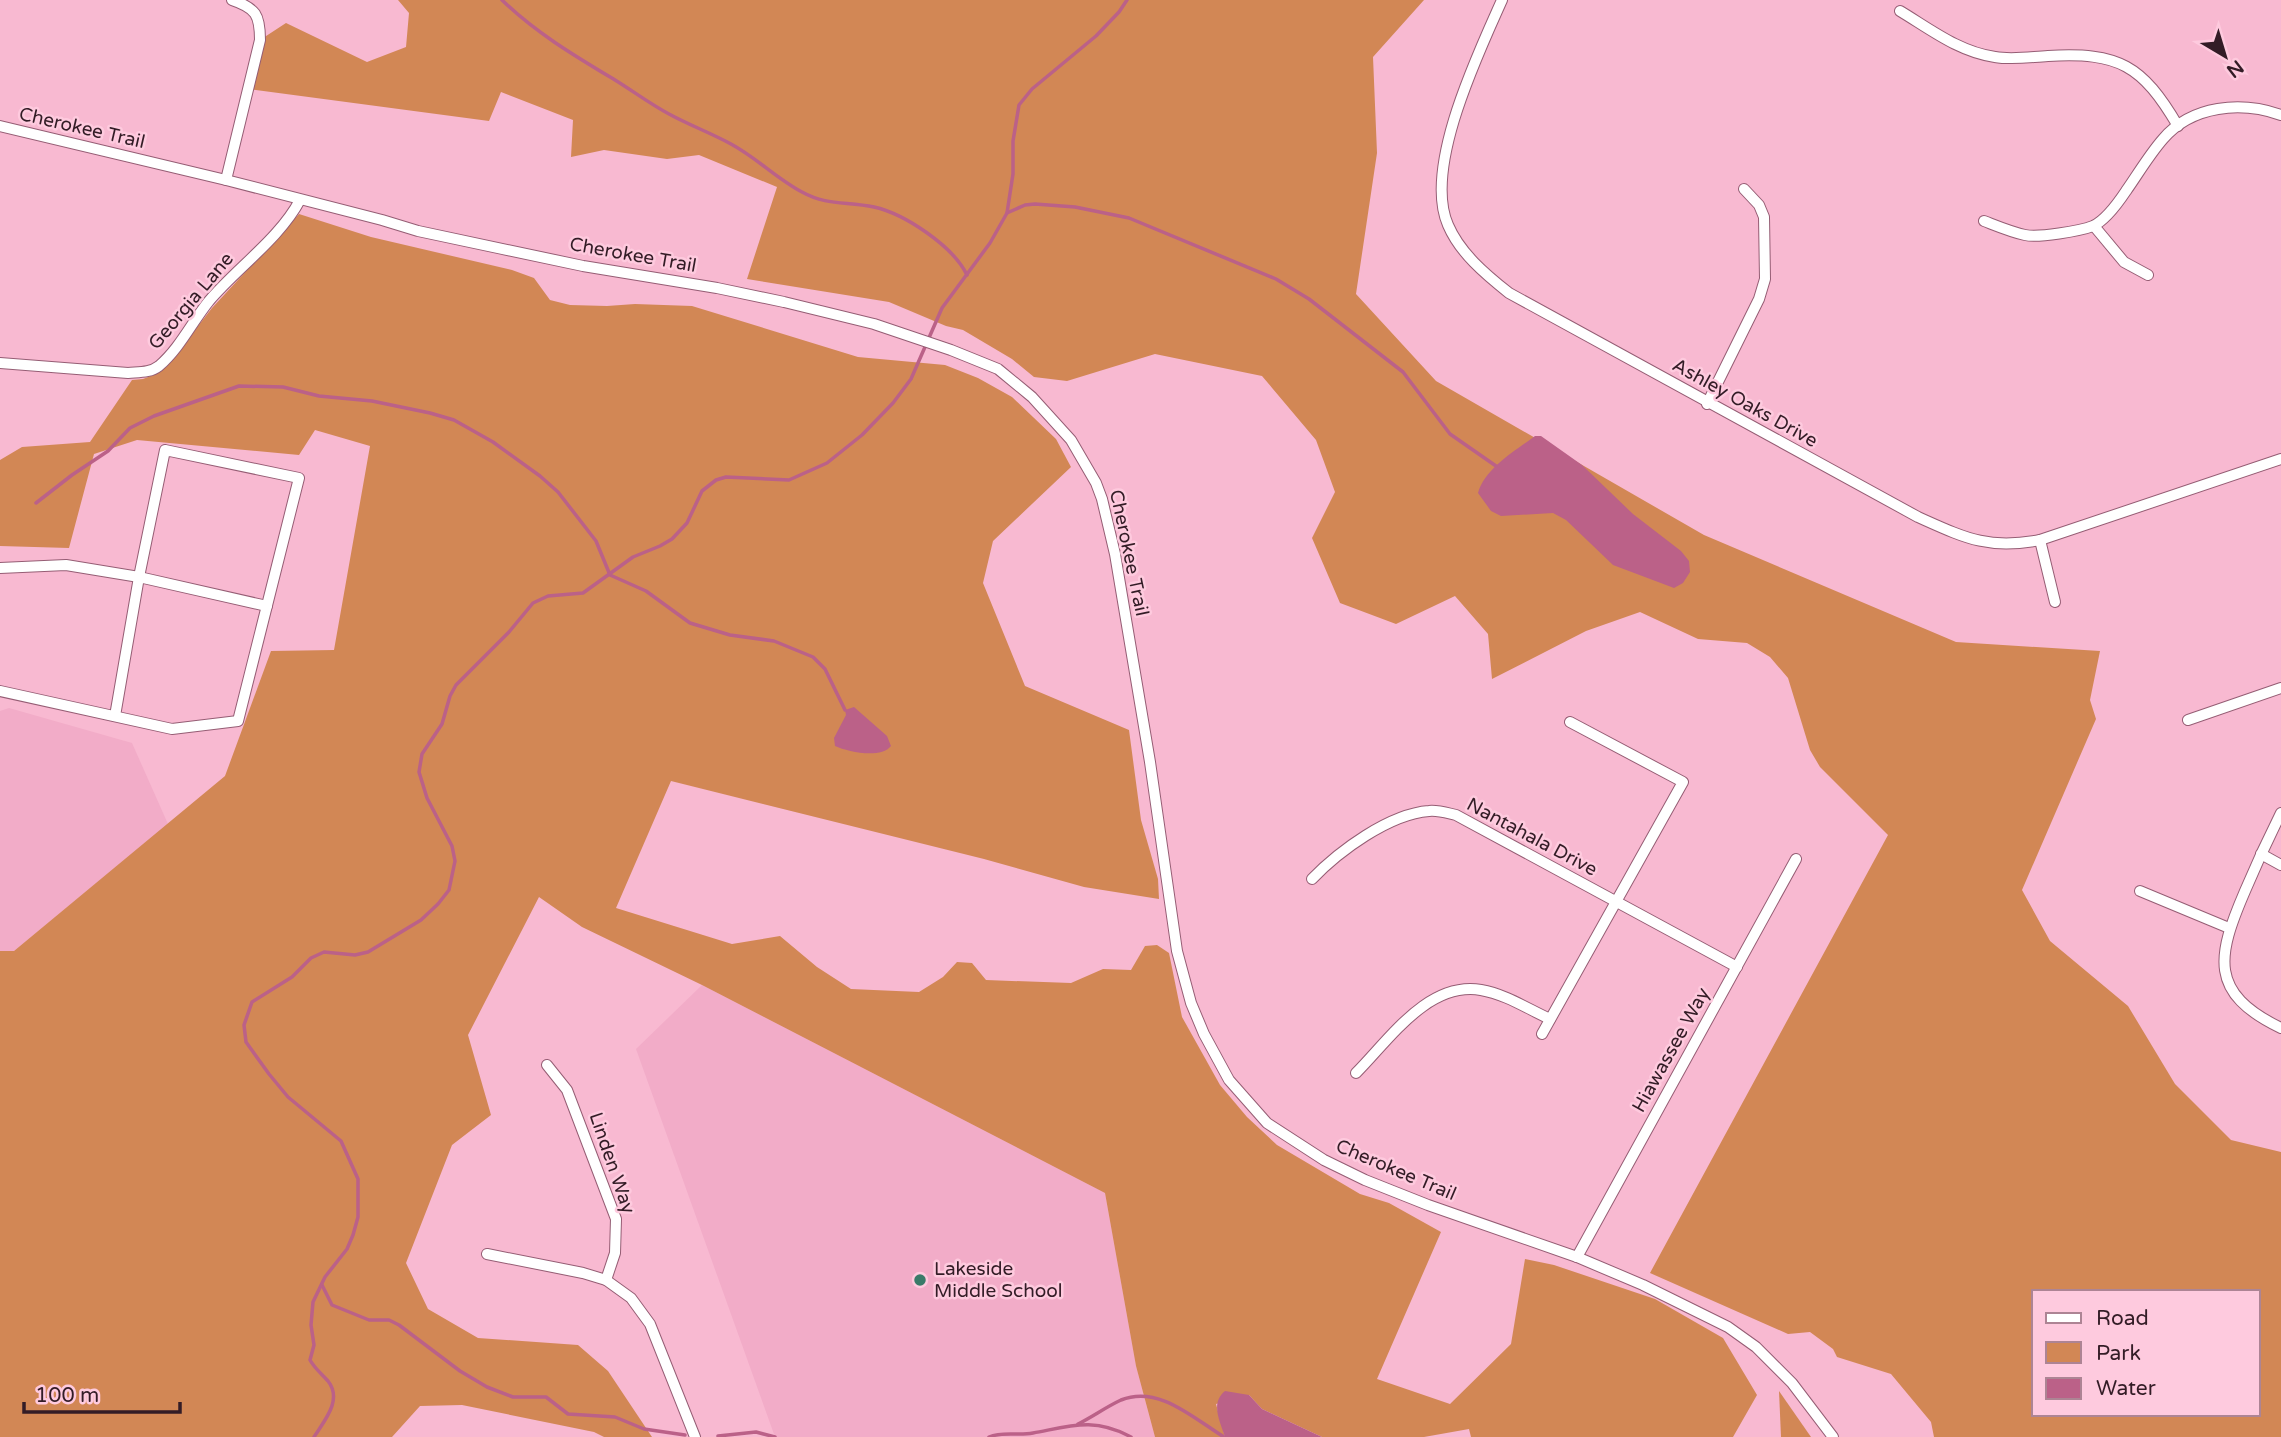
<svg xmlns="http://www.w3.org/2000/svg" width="2281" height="1437" viewBox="0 0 2281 1437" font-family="'Varela Round',sans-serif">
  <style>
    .built { fill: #f2acc8 }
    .green { fill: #d28755; fill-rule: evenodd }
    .water { fill: #bb6188 }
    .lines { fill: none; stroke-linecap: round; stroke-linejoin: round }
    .stream { stroke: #bb6188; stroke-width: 3.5 }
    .street-casing { stroke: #955d74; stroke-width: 12 }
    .street { stroke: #fff; stroke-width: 10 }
    .poi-dot { fill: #3a7a69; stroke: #fecade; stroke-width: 2.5 }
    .labels { text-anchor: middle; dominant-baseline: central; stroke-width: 5; stroke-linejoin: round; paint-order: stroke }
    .street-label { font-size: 19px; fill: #331c26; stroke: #fecade }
    .poi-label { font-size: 19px; fill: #331c26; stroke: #fecade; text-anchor: start }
  </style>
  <rect width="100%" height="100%" fill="#f8b9d1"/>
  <g class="built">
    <polygon points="9,708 132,743 168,824 14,951 0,951 0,711"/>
    <polygon points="702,985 1105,1193 1136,1366 1155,1437 775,1437 636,1049"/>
  </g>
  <g class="green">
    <path d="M398,0h1026l-51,57 4,96 -21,141 80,87 268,154 252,107 144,9 -10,49 6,19 -74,171 28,51 78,65 47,78 56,56 50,12v285h-347l-3,-15 -40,-48 -54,-17 -4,-8 -23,-17 -22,2 -138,-61 238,-438 -68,-68 -10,-17 -22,-72 -18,-21 -23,-14 -49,-4 -58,-27 -54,19 -94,48 -4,-45 -33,-38 -59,28 -56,-21 -28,-65 23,-46 -19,-52 -54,-64 -107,-22 -88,27 -33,-4 -22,-18 -49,-29 -17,-4 -57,-24 -142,-23 30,-92 -78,-32 -32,4 -63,-9 -33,7 2,-37 -72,-28 -12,29 -241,-32 12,-49 26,-17 81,39 39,-15 3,-34zM2034,1292h224v122h-224z"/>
    <polygon points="299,214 371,237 512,270 534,278 550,300 570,305 607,306 635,304 692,306 858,357 945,365 978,378 1012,397 1056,439 1071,467 993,541 983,583 1025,686 1129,730 1141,820 1158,879 1159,899 1084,887 984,859 671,781 616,908 732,944 780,936 817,967 851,989 919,992 943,977 957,962 972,963 986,980 1071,983 1103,969 1131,970 1145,946 1157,945 1169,953 1182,1017 1220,1085 1247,1117 1277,1145 1360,1194 1389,1203 1441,1232 1377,1379 1450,1404 1511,1344 1525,1259 1554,1265 1655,1299 1723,1338 1757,1395 1733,1437 1471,1437 1469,1429 1424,1437 1322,1437 1262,1409 1249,1395 1216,1404 1225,1437 1155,1437 1136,1366 1105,1193 702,985 582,927 539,897 468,1035 491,1115 452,1145 406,1263 428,1309 478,1338 578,1345 608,1371 652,1437 604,1437 594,1432 462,1405 420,1406 392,1437 0,1437 0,951 14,951 225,776 271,651 334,650 370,446 315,430 299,455 137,440 94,454 69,548 0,546 0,460 22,447 90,442 132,380 143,379 156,374 167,366 212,308"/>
    <polygon points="1779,1391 1811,1437 1781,1437"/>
  </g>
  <g class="water">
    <path d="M1535,436h6l41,29 51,49 48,37 8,10 1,11 -7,11 -9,5 -61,-23 -47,-45 -13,-7 -52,3 -10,-5 -13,-18c7,-25 37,-42 57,-57z"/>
    <path d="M854,707l33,29 4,10c-10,13 -43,6 -56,0l-1,-8 12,-23 -1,-5z"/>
    <path d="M1225,1391l24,4 13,14 60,28h-97c-5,-16 -15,-34 0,-46z"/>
  </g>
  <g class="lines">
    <g class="stream">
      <path d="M502,0c34,33 73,56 113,80 18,11 35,24 54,34 20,11 42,19 62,30 26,14 46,35 71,48 25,14 45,9 72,15 31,7 79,39 93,68"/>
      <polyline points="1007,213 1025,205 1035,204 1075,207 1129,218 1276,279 1309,299 1403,372 1450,434 1496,466"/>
      <polyline points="36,503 72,475 108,451 130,428 154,416 239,386 283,387 319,396 372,401 430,413 454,420 493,442 540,476 558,492 596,541 610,575 646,591 690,623 730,635 774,641 813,657 825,669 845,710"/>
      <polyline points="322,1285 332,1305 369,1320 389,1320 399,1325 460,1371 487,1387 513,1397 546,1397 568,1414 615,1417 644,1429 685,1435"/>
      <path d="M1078,1424c14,-7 28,-17 43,-24 38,-15 72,18 103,37"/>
      <polyline points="718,1436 756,1432 775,1437"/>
      <path d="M314,1437c10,-16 29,-37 14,-56 -6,-7 -13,-12 -18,-21l4,-15 -3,-20 2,-23 12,-25 22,-28 6,-14 5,-18v-38l-17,-38 -53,-44 -19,-23 -23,-32 -2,-17 8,-23 40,-25 19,-19 13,-6 31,3 13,-3 53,-32 17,-16 11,-14 6,-29 -3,-15 -25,-48 -8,-26 3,-18 20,-30 8,-28 6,-11 53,-53 24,-29 15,-7 35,-3 50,-36 27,-11 12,-7 15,-16 15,-32 14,-11 10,-3 63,3 38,-17 35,-28 31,-32 18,-24 31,-71 48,-65 17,-30 6,-39v-33l6,-36 13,-16 64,-53 23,-24 8,-12"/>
      <path d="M989,1437c14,-6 29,-1 44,-4 38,-7 61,-16 98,4"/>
    </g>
    <defs>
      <g id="street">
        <path d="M1502,0c-24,54 -79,168 -54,225 12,28 37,49 61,68l409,224c47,21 70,33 122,23l241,-81"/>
        <path d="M1900,11c30,18 59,41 95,46 17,3 35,0 53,-1 71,-4 94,9 130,70"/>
        <polyline points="0,126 226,180 382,220 418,231 583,266 717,288 784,302 874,324 951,350 998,369 1032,397 1071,440 1096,483 1102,499 1115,554 1150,762 1177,951 1191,1003 1204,1034 1229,1080 1267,1123 1324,1160 1365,1180 1428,1205 1577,1257 1643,1285 1728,1327 1756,1347 1792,1383 1833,1437"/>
        <path d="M226,180l34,-140c0,-25 -4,-32 -28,-40"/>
        <path d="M1984,221c13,5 27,11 41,14 13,3 55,-4 68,-9 13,-6 25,-23 33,-35 12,-17 23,-36 37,-52 29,-34 78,-38 118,-24"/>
        <polyline points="2094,226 2124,262 2148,275"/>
        <path d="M0,363l128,10c11,-1 22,0 31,-7 21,-18 33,-44 50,-65 28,-33 71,-63 91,-101"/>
        <polyline points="1707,404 1759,299 1765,279 1764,217 1759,205 1744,189"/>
        <polyline points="2040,540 2055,602"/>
        <polyline points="0,568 66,565 139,577 165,450 299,478 238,721 172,729 0,691"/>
        <polyline points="115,716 139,577 267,606"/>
        <polyline points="2188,720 2281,688"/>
        <path d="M2281,813c-13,26 -25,52 -36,78 -28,65 -37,102 36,137"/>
        <polyline points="2261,854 2281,865"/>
        <path d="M1312,879c27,-28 77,-65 117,-68 9,-1 18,2 27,4l281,152"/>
        <polyline points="2140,891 2229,928"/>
        <polyline points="1542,1034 1683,782 1570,722"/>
        <polyline points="547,1065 567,1090 616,1219 615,1253 606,1280"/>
        <path d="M1356,1073c33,-33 72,-92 125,-83 24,4 47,19 69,29"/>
        <polyline points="487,1254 583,1273 606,1280 631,1298 650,1324 695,1437"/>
        <polyline points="1577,1257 1796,859"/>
      </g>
    </defs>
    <use href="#street" class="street-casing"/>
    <use href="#street" class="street"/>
  </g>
  <circle class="poi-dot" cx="920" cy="1280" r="7"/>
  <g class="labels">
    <g class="street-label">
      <text transform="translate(82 128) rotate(13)">Cherokee Trail</text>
      <text transform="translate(633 255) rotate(10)">Cherokee Trail</text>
      <text transform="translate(191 301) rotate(-50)">Georgia Lane</text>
      <text transform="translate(1745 403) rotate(29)">Ashley Oaks Drive</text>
      <text transform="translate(1129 553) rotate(78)">Cherokee Trail</text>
      <text transform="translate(1532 837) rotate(28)">Nantahala Drive</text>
      <text transform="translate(1671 1050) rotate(-61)">Hiawassee Way</text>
      <text transform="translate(612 1163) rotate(71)">Linden Way</text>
      <text transform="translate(1396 1170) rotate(23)">Cherokee Trail</text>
    </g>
    <g class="poi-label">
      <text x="934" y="1269">Lakeside<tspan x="934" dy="22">Middle School</tspan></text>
    </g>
  </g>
  <rect x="2032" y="1290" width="228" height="126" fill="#fecade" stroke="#ad8494" stroke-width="2"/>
  <rect x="2046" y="1313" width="35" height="10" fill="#ffffff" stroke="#ad8494" stroke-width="2"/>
  <text x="2096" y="1325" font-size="21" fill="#331c26">Road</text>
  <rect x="2046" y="1342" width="35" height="21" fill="#d28755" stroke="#ad8494" stroke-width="2"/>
  <text x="2096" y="1360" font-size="21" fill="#331c26">Park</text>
  <rect x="2046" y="1378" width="35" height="21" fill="#bb6188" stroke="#ad8494" stroke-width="2"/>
  <text x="2096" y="1395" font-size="21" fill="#331c26">Water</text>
  <g transform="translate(2225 56) rotate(142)" stroke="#fecade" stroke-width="5" paint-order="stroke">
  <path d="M0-5L12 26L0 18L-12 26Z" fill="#331c26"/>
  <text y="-10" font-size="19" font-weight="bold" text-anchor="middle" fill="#331c26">N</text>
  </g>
  <path d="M24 1402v10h156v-10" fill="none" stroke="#331c26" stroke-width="3.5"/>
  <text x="35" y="1402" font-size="21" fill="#331c26" stroke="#fecade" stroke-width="5" paint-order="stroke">100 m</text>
</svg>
